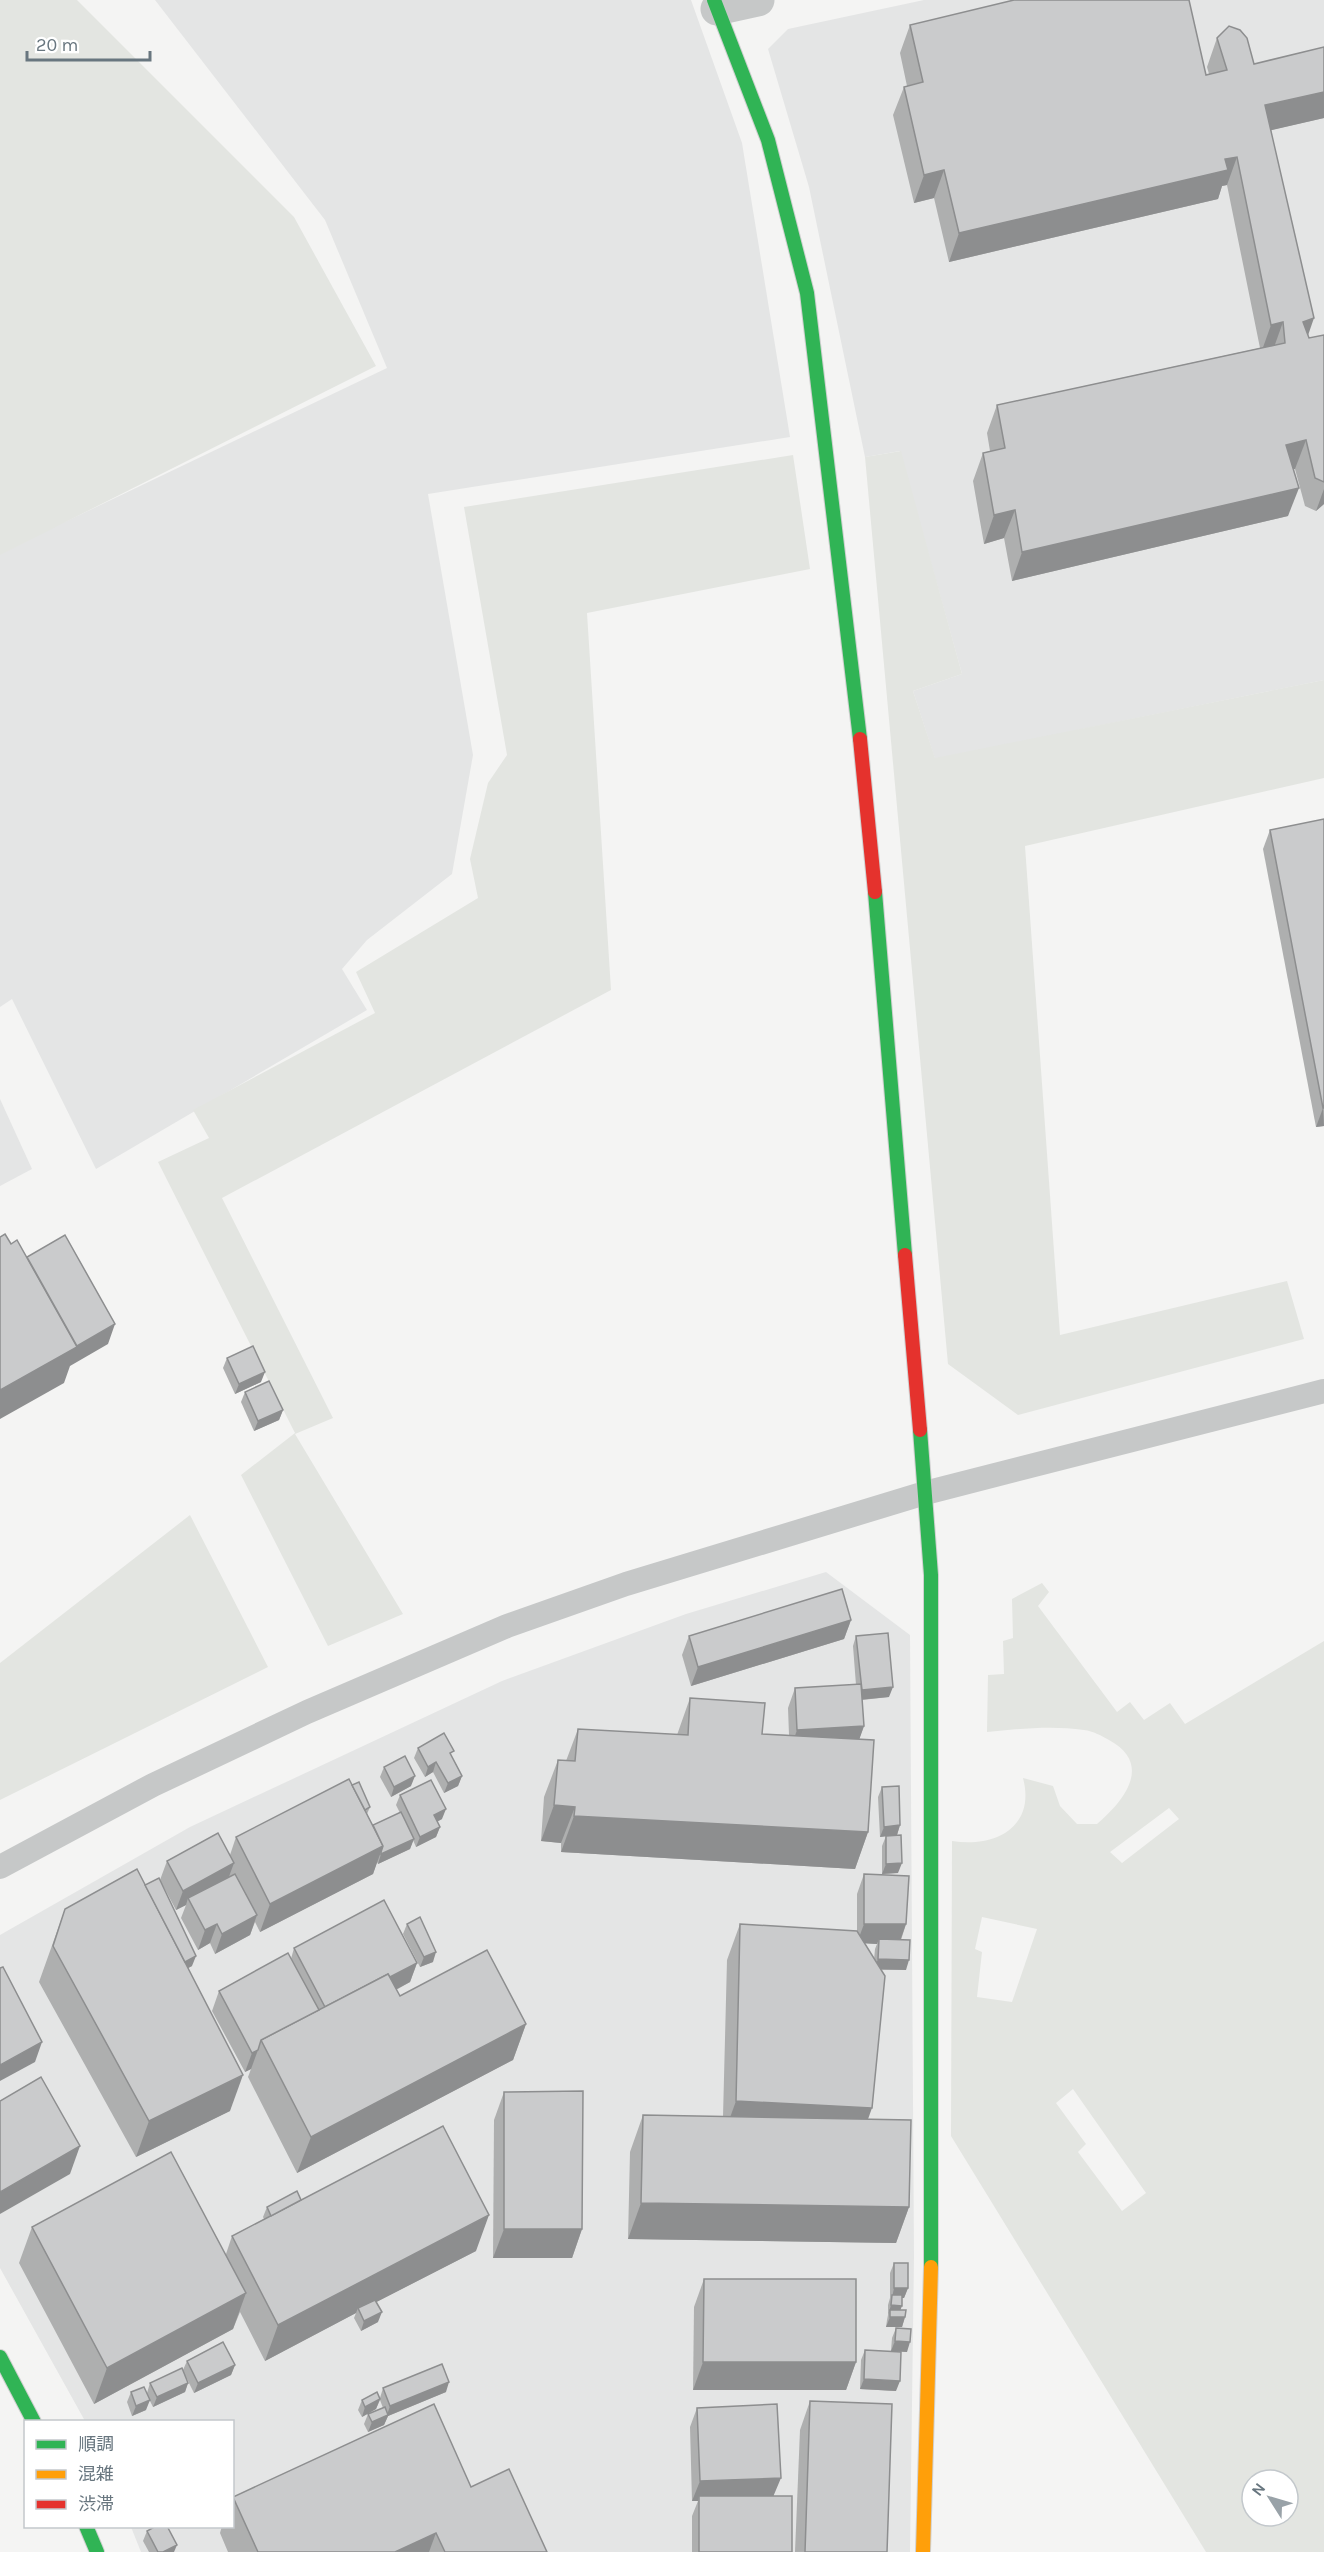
<svg xmlns="http://www.w3.org/2000/svg" width="1324" height="2552" viewBox="0 0 1324 2552" font-family="Karla,'Noto Sans JP',sans-serif">
  <style>
    .built { fill: #e4e5e5 }
    .green { fill: #e3e5e1; fill-rule: evenodd }
    .lines { fill: none; stroke-linecap: round; stroke-linejoin: round }
    .fast-casing { stroke: #d0d0d0; stroke-width: 16 }
    .slow-casing { stroke: #d0d0d0; stroke-width: 16 }
    .jam-casing { stroke: #d0d0d0; stroke-width: 16 }
    .lane { stroke: #c6c8c8; stroke-width: 24 }
    .street { stroke: #c6c8c8; stroke-width: 33 }
    .fast { stroke: #30b455; stroke-width: 14 }
    .slow { stroke: #ff9f0a; stroke-width: 14 }
    .jam { stroke: #e5322d; stroke-width: 14 }
    .wall { fill: #aeafaf; fill-rule: evenodd }
    .shaded-wall { fill: #8d8e8f }
    .building { fill: #cacbcc; stroke: #8d8e8f; stroke-width: 1.5 }
  </style>
  <rect width="100%" height="100%" fill="#f4f4f3"/>
  <g class="built">
    <polygon points="155,0 691,0 742,143 790,437 428,494 473,755 452,874 367,940 342,969 367,1010 96,1169 12,999 0,1007 0,553 387,368 325,220"/>
    <polygon points="924,0 1324,0 1324,680 935,759 913,691 962,674 900,451 865,457 809,187 768,49 788,29"/>
    <polygon points="0,1099 32,1169 0,1186"/>
    <polygon points="826,1572 910,1635 914,2256 910,2552 141,2552 131,2527 232,2526 232,2422 85,2421 0,2268 0,1935 190,1827 502,1681 686,1614"/>
  </g>
  <g class="green">
    <polygon points="0,0 77,0 294,217 376,366 0,555"/>
    <polygon points="901,451 962,674 913,691 935,758 1324,680 1324,778 1025,846 1060,1335 1287,1281 1304,1339 1018,1415 948,1364 865,457"/>
    <polygon points="793,455 810,569 587,613 611,990 222,1198 333,1418 295,1434 403,1614 328,1646 241,1475 295,1433 158,1162 209,1138 193,1110 375,1013 356,972 478,898 470,859 488,783 507,755 464,507"/>
    <polygon points="190,1515 268,1667 0,1800 0,1663"/>
    <path d="M1042,1583l7,9 -11,14 79,106 13,-10 14,18 26,-17 15,21 139,-83v911h-118l-255,-416 1,-295c43,7 84,-14 71,-63l30,8 7,20 17,18h20c28,-24 56,-60 12,-84 -7,-4 -16,-9 -25,-10 -33,-5 -65,-1 -97,2l1,-57 16,-1 -1,-33 10,-3 -1,-39zM1169,1808l10,11 -57,44 -12,-11zM982,1917l55,12 -25,73 -35,-5 5,-45 -7,-3zM1073,2089l73,104 -24,18 -44,-59 8,-8 -30,-41zM1252,2480h36v36h-36z"/>
  </g>
  <g class="lines">
    <defs>
      <g id="fast">
        <polyline points="714,0 768,140 807,293 860,739"/>
        <polyline points="875,892 905,1255"/>
        <polyline points="920,1430 931,1575 931,2267"/>
        <polyline points="0,2357 34,2422"/>
        <polyline points="86,2526 97,2552"/>
      </g>
      <polyline id="slow" points="923,2552 931,2267"/>
      <g id="jam">
        <polyline points="860,739 875,892"/>
        <polyline points="905,1255 920,1430"/>
      </g>
    </defs>
    <use href="#fast" class="fast-casing"/>
    <use href="#slow" class="slow-casing"/>
    <use href="#jam" class="jam-casing"/>
    <polyline class="lane" points="0,1867 153,1785 307,1712 507,1626 626,1584 925,1493 1324,1391"/>
    <polyline class="street" points="717,9 758,0"/>
    <use href="#fast" class="fast"/>
    <use href="#slow" class="slow"/>
    <use href="#jam" class="jam"/>
  </g>
  <g class="wall">
    <polygon points="910,25 1206,75 1209,74 1207,67 1217,38 1254,64 1324,47 1324,118 1271,130 1308,336 1309,338 1324,335 1324,504 1316,511 1305,506 1295,469 1293,469 1288,516 1012,581 1004,538 984,544 973,481 983,453 990,451 987,433 997,405 1260,348 1227,185 1222,186 1218,199 949,262 934,198 914,203 893,115 904,87 907,86 900,53"/>
    <polygon points="1324,819 1324,1126 1316,1127 1263,849 1270,830"/>
    <polygon points="227,1358 261,1382 235,1394 223,1368"/>
    <polygon points="245,1392 283,1410 279,1420 254,1431 241,1402"/>
    <polygon points="851,1620 844,1639 691,1686 682,1655 689,1636"/>
    <polygon points="856,1636 889,1697 862,1700 864,1726 859,1739 868,1832 855,1869 561,1852 561,1843 541,1841 544,1797 558,1760 566,1761 578,1729 677,1735 690,1698 762,1734 789,1735 788,1708 795,1688 856,1685 853,1646"/>
    <polygon points="418,1748 452,1757 462,1776 458,1786 444,1793 433,1772 425,1777 414,1758"/>
    <polygon points="384,1767 411,1786 391,1797 380,1777"/>
    <polygon points="352,1785 370,1807 367,1814 373,1825 400,1813 396,1805 400,1795 442,1819 437,1822 440,1827 436,1837 416,1847 413,1840 410,1849 378,1864 377,1862 373,1874 260,1932 255,1922 250,1935 215,1954 210,1943 198,1950 181,1918 186,1905 176,1910 160,1880 167,1861 230,1855 236,1837"/>
    <polygon points="882,1787 900,1825 897,1835 898,1873 882,1874 882,1846 886,1836 880,1837 878,1797"/>
    <path d="M864,1874l42,50 -5,16 5,30h-26l-12,149 41,88 -13,36 -268,-4 2,-87 13,-37 80,2 4,-157 13,-36 117,7v-37zM865,1943l12,1 -2,5 -1,11z"/>
    <polygon points="145,1885 192,1966 188,1968 230,2111 136,2157 39,1982 65,1909"/>
    <polygon points="407,1924 433,1962 420,1967 403,1934"/>
    <polygon points="294,1948 417,1963 410,1982 396,1990 400,1996 526,2024 513,2060 297,2173 248,2077 251,2069 245,2072 212,2011 219,1991 291,1959"/>
    <polygon points="504,2092 582,2229 572,2258 493,2258 494,2120"/>
    <polygon points="301,2200 476,2251 376,2302 378,2322 361,2331 354,2318 356,2313 265,2361 240,2312 233,2329 94,2404 19,2263 32,2227 226,2254 232,2236 264,2219 263,2217 267,2207"/>
    <polygon points="894,2263 908,2288 904,2298 902,2298 900,2310 905,2317 902,2327 886,2327 887,2320 888,2315 888,2305 890,2298 890,2273"/>
    <polygon points="704,2279 856,2362 846,2390 693,2390 694,2307"/>
    <polygon points="896,2328 907,2352 891,2351 892,2338"/>
    <polygon points="865,2350 896,2391 860,2389 861,2360"/>
    <polygon points="187,2361 235,2365 231,2375 194,2393 186,2377 188,2383 185,2392 153,2407 147,2395 146,2410 132,2416 127,2402 131,2392 147,2393 150,2383 183,2370"/>
    <polygon points="383,2388 446,2392 388,2416 384,2425 368,2432 364,2424 368,2414 383,2408 380,2400 376,2409 362,2417 358,2410 362,2400 380,2398"/>
    <polygon points="810,2401 887,2552 795,2552 800,2430"/>
    <polygon points="697,2408 774,2496 792,2552 692,2552 692,2516 698,2501 692,2501 690,2427"/>
    <polygon points="471,2487 547,2552 228,2552 220,2533 222,2526 232,2526 233,2497"/>
    <polygon points="147,2531 174,2552 149,2552 143,2541"/>
  </g>
  <g class="shaded-wall">
    <polygon points="1324,92 1324,118 1255,134 1265,105"/>
    <polygon points="1237,157 1227,185 1222,186 1218,199 949,262 959,233 1225,159"/>
    <polygon points="944,170 934,198 914,203 924,175"/>
    <polygon points="1314,318 1304,347 1303,322"/>
    <polygon points="1283,322 1273,350 1261,353 1271,325"/>
    <polygon points="1306,440 1295,469 1275,474 1286,445"/>
    <polygon points="1299,488 1288,516 1012,581 1022,552"/>
    <polygon points="1324,489 1324,504 1316,511"/>
    <polygon points="1015,510 1004,538 984,544 994,515"/>
    <polygon points="1323,1108 1324,1126 1316,1127"/>
    <polygon points="115,1324 108,1344 70,1366 64,1383 0,1419 0,1390"/>
    <polygon points="265,1372 261,1382 235,1394 239,1384"/>
    <polygon points="283,1410 279,1420 254,1431 258,1421"/>
    <polygon points="851,1620 844,1639 691,1686 698,1667"/>
    <polygon points="893,1687 889,1697 858,1700 862,1690"/>
    <polygon points="864,1726 857,1746 790,1750 797,1730"/>
    <polygon points="436,1762 433,1772 425,1777 428,1767"/>
    <polygon points="415,1776 411,1786 391,1797 394,1787"/>
    <polygon points="462,1776 458,1786 444,1793 448,1783"/>
    <polygon points="554,1805 575,1807 561,1843 541,1841"/>
    <polygon points="446,1809 442,1819 430,1825 434,1815"/>
    <polygon points="574,1816 868,1832 855,1869 561,1852"/>
    <polygon points="900,1825 897,1835 880,1837 884,1827"/>
    <polygon points="440,1827 436,1837 416,1847 420,1837"/>
    <polygon points="414,1839 410,1849 378,1864 381,1854"/>
    <polygon points="383,1846 373,1874 260,1932 270,1904"/>
    <polygon points="234,1863 227,1882 188,1898 186,1905 176,1910 183,1891"/>
    <polygon points="902,1863 898,1873 882,1874 886,1864"/>
    <polygon points="257,1915 250,1935 215,1954 222,1934"/>
    <polygon points="217,1924 210,1943 198,1950 205,1930"/>
    <polygon points="864,1924 906,1924 899,1944 879,1939 877,1944 857,1943"/>
    <polygon points="436,1952 433,1962 420,1967 424,1957"/>
    <polygon points="196,1956 192,1966 177,1974 181,1964"/>
    <polygon points="878,1959 909,1960 906,1970 874,1969"/>
    <polygon points="417,1963 410,1982 320,2030 327,2010"/>
    <polygon points="526,2024 513,2060 297,2173 311,2137"/>
    <polygon points="42,2042 35,2062 0,2081 0,2065"/>
    <polygon points="258,2050 251,2069 245,2072 252,2053"/>
    <polygon points="243,2075 230,2111 136,2157 149,2121"/>
    <polygon points="736,2101 872,2108 859,2144 723,2137"/>
    <polygon points="80,2146 70,2174 0,2214 0,2192"/>
    <polygon points="641,2203 909,2207 896,2243 628,2239"/>
    <polygon points="489,2215 476,2251 359,2311 358,2308 356,2313 265,2361 278,2325"/>
    <polygon points="504,2229 582,2229 572,2258 493,2258"/>
    <polygon points="894,2288 908,2288 904,2298 892,2298"/>
    <polygon points="246,2293 233,2329 94,2404 107,2368"/>
    <polygon points="891,2305 902,2306 898,2316 890,2310 888,2315"/>
    <polygon points="382,2312 378,2322 361,2331 364,2321"/>
    <polygon points="890,2317 905,2317 902,2327 886,2327"/>
    <polygon points="895,2341 910,2342 907,2352 891,2351"/>
    <polygon points="703,2362 856,2362 846,2390 693,2390"/>
    <polygon points="235,2365 231,2375 194,2393 198,2383"/>
    <polygon points="864,2379 900,2381 896,2391 860,2389"/>
    <polygon points="449,2382 446,2392 388,2416 384,2425 368,2432 372,2422 387,2415 390,2406"/>
    <polygon points="188,2383 185,2392 153,2407 157,2397"/>
    <polygon points="380,2399 376,2409 362,2417 365,2407"/>
    <polygon points="150,2400 146,2410 132,2416 136,2406"/>
    <polygon points="781,2478 773,2497 699,2496 698,2501 692,2501 700,2481"/>
    <polygon points="436,2533 429,2552 395,2552"/>
    <polygon points="177,2545 174,2552 163,2552"/>
  </g>
  <g class="building">
    <polygon points="1014,0 1189,0 1206,75 1227,70 1217,38 1229,26 1240,30 1247,38 1254,64 1324,47 1324,92 1265,105 1314,318 1303,322 1309,338 1324,335 1324,482 1315,478 1306,440 1286,445 1299,488 1022,552 1015,510 994,515 983,453 1005,448 997,405 1285,343 1283,322 1271,325 1237,157 1225,159 1228,170 959,233 944,170 924,175 904,87 923,82 910,25"/>
    <polygon points="1324,819 1324,1108 1323,1108 1270,830"/>
    <polygon points="5,1234 11,1244 17,1240 77,1347 0,1390 0,1237"/>
    <polygon points="65,1235 115,1324 77,1346 27,1257"/>
    <polygon points="253,1346 265,1372 239,1384 227,1358"/>
    <polygon points="269,1381 283,1410 258,1421 245,1392"/>
    <polygon points="842,1589 851,1620 698,1667 689,1636"/>
    <polygon points="888,1633 893,1687 862,1690 856,1636"/>
    <polygon points="861,1684 864,1726 797,1730 795,1688"/>
    <polygon points="690,1698 765,1703 762,1734 874,1740 868,1832 574,1816 575,1807 554,1805 558,1760 575,1761 578,1729 688,1735"/>
    <polygon points="444,1733 454,1751 450,1753 462,1776 448,1783 436,1762 428,1767 418,1748"/>
    <polygon points="405,1756 415,1776 394,1787 384,1767"/>
    <polygon points="349,1779 383,1846 270,1904 236,1837"/>
    <polygon points="431,1780 446,1809 434,1815 440,1827 420,1837 400,1795"/>
    <polygon points="359,1782 370,1807 365,1810 352,1785"/>
    <polygon points="899,1786 900,1825 884,1827 882,1787"/>
    <polygon points="401,1812 414,1839 381,1854 381,1852 383,1846 373,1825"/>
    <polygon points="218,1833 234,1863 183,1891 167,1861"/>
    <polygon points="901,1835 902,1863 886,1864 886,1836"/>
    <polygon points="137,1869 243,2075 149,2121 53,1946 65,1909"/>
    <polygon points="235,1874 257,1915 222,1934 217,1924 205,1930 188,1898"/>
    <polygon points="864,1874 909,1876 906,1924 864,1924"/>
    <polygon points="159,1878 196,1956 185,1962 145,1885"/>
    <polygon points="384,1900 417,1963 390,1977 388,1974 325,2007 294,1948"/>
    <polygon points="420,1917 436,1952 424,1957 407,1924"/>
    <polygon points="740,1924 857,1931 885,1976 872,2108 736,2101"/>
    <polygon points="879,1939 910,1940 909,1960 878,1959"/>
    <polygon points="487,1950 526,2024 311,2137 261,2040 388,1974 400,1996"/>
    <polygon points="288,1953 319,2010 261,2040 258,2050 252,2053 219,1991"/>
    <polygon points="3,1967 42,2042 0,2065 0,1968"/>
    <polygon points="41,2077 80,2146 0,2192 0,2101"/>
    <polygon points="583,2091 582,2229 504,2229 504,2092"/>
    <polygon points="643,2115 911,2120 909,2207 641,2203"/>
    <polygon points="443,2126 489,2215 278,2325 232,2236"/>
    <polygon points="171,2152 246,2293 107,2368 32,2227"/>
    <polygon points="297,2191 301,2200 271,2216 267,2207"/>
    <rect x="894" y="2263" width="14" height="25"/>
    <polygon points="704,2279 856,2279 856,2362 703,2362"/>
    <polygon points="892,2295 902,2295 902,2306 891,2305"/>
    <polygon points="375,2300 382,2312 364,2321 358,2308"/>
    <polygon points="890,2310 906,2310 905,2317 890,2317"/>
    <polygon points="896,2328 911,2329 910,2342 895,2341"/>
    <polygon points="223,2342 235,2365 198,2383 187,2361"/>
    <polygon points="865,2350 901,2352 900,2381 864,2379"/>
    <polygon points="442,2364 449,2382 390,2406 383,2388"/>
    <polygon points="182,2368 188,2383 157,2397 150,2383"/>
    <polygon points="144,2387 150,2400 136,2406 131,2392"/>
    <polygon points="377,2392 380,2399 365,2407 362,2400"/>
    <polygon points="810,2401 892,2404 887,2552 805,2552"/>
    <polygon points="434,2404 471,2487 509,2469 547,2552 445,2552 436,2533 395,2552 258,2552 233,2497"/>
    <polygon points="777,2404 781,2478 700,2481 697,2408"/>
    <polygon points="385,2407 388,2415 372,2422 368,2414"/>
    <rect x="699" y="2496" width="93" height="56"/>
    <polygon points="156,2526 167,2526 177,2545 163,2552 158,2552 147,2531"/>
  </g>
  <rect x="24" y="2420" width="210" height="108" fill="#ffffff" stroke="#c3c8cc" stroke-width="1.5"/>
  <rect x="36" y="2440" width="30" height="9" fill="#30b455" stroke="#c3c8cc" stroke-width="1.5"/>
  <text x="78" y="2450" font-size="18" fill="#68767f">順調</text>
  <rect x="36" y="2470" width="30" height="9" fill="#ff9f0a" stroke="#c3c8cc" stroke-width="1.5"/>
  <text x="78" y="2480" font-size="18" fill="#68767f">混雑</text>
  <rect x="36" y="2500" width="30" height="9" fill="#e5322d" stroke="#c3c8cc" stroke-width="1.5"/>
  <text x="78" y="2510" font-size="18" fill="#68767f">渋滞</text>
  <g transform="translate(1270 2498) rotate(307)"><circle r="28" fill="#ffffff" stroke="#c3c8cc" stroke-width="1.5"/>
  <path d="M0-4.5L10 22L0 15L-10 22Z" fill="#99a2a8"/>
  <text y="-9" font-size="16" font-weight="bold" text-anchor="middle" fill="#68767f">N</text>
  </g>
  <path d="M27 51v9h123v-9" fill="none" stroke="#68767f" stroke-width="3"/>
  <text x="36" y="51" font-size="18" fill="#68767f" stroke="#ffffff" stroke-width="4.5" paint-order="stroke">20 m</text>
</svg>
